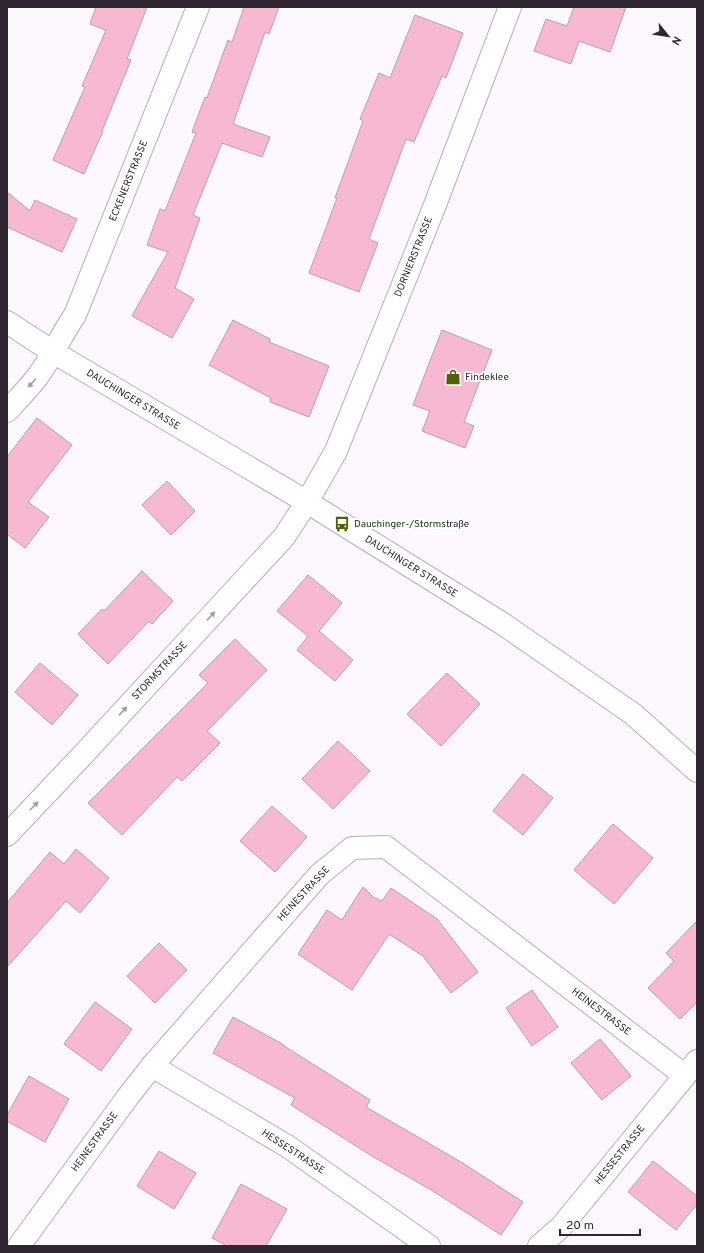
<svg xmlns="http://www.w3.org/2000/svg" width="704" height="1253" viewBox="0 0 704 1253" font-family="Overpass,sans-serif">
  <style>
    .building { fill: #f7b9d2; stroke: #c19caa }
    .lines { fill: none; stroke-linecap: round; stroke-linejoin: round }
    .street-casing { stroke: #bfa7c4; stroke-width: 24 }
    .secondary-casing { stroke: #bfa7c4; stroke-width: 24 }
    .street { stroke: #fff; stroke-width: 22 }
    .secondary { stroke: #fff; stroke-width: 22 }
    .oneway { fill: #a29da2 }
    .labels { text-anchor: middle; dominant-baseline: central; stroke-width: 4; stroke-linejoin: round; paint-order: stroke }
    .street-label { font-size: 10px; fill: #302631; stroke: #fff }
    .poi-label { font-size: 10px; fill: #302631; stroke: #fff; text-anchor: start }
  </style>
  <rect width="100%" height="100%" fill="#fdf8fe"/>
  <g class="building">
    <polygon points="96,7 147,7 127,59 131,60 102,131 103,131 84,174 53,160 85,87 82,86 106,30 90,24"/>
    <polygon points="244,7 279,7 269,34 265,32 233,124 270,137 262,157 222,143 193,215 200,218 175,288 194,299 172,338 132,316 168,252 147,245 160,209 165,211 196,133 192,132 205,97 207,98 228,40 232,42"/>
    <polygon points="574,7 626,7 610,52 579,41 571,64 534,51 546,19 567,26"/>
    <polygon points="415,15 463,33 446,78 442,76 414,142 406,139 369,239 378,243 359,292 309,273 337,198 335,198 363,121 360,119 379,73 390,78"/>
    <polygon points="7,192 30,211 35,200 77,219 62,252 7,227"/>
    <polygon points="233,320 270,339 269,342 329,366 309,417 270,402 271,398 209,365"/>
    <polygon points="442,330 492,350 464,422 474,426 465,448 422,431 430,411 413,405"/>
    <polygon points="37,418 72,445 28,502 49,517 25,548 7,534 7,457"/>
    <polygon points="167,481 195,511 171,535 142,505"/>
    <polygon points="142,571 173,601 152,624 149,621 108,664 78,634 102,609 104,611"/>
    <polygon points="308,575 342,603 319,631 353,660 335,681 297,650 308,636 277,611"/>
    <polygon points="235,639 267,670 207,731 220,743 182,781 177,777 122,835 88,803 208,683 199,675"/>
    <polygon points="40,663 78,695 52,725 15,692"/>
    <polygon points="447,673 480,704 441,746 407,714"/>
    <polygon points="338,741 370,771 333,809 302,779"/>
    <polygon points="523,774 553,798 523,835 493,811"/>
    <polygon points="272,806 307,837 275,872 240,841"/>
    <polygon points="613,824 653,858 614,904 574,870"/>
    <polygon points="76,849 109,878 80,913 66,901 7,967 7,903 50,852 64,864"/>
    <polygon points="363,887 373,897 382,901 391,888 437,919 478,972 451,993 423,956 389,934 352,990 298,954 327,910 342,920"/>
    <polygon points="697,921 697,1002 680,1019 648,988 674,961 666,953"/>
    <polygon points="159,943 187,970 155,1003 127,976"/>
    <polygon points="532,990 558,1027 532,1046 506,1008"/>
    <polygon points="95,1002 132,1029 101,1071 64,1044"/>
    <polygon points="233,1017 284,1045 284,1046 370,1100 366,1107 461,1162 523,1202 501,1235 433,1191 372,1156 291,1105 295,1098 213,1053"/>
    <polygon points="600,1039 631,1076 602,1100 571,1063"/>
    <polygon points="29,1076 69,1099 45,1142 7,1121 7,1115"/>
    <polygon points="159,1151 196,1173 174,1209 137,1186"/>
    <polygon points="653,1161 697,1196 697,1204 676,1230 628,1192"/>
    <polygon points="241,1184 287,1209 266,1246 227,1246 212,1238"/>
  </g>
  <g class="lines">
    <defs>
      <g id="street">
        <path d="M7,411c10,-11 22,-23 31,-35 14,-19 23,-41 37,-61l123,-308"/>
        <polyline points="7,835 79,759 284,537 307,502 336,451 435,205 510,7"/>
        <polyline points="152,1066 287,1146 429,1246"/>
        <polyline points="19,1246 127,1098 152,1066 319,875 352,848 386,847 684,1075"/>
        <polyline points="539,1246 561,1227 697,1061"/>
      </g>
      <polyline id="secondary" points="7,322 53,352 307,502 503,624 633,714 697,771"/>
    </defs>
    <use href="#street" class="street-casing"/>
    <use href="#secondary" class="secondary-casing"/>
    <use href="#street" class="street"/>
    <use href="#secondary" class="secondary"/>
  </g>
  <defs><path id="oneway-solid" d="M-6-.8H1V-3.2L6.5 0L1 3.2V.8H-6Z"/></defs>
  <g class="oneway">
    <use href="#oneway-solid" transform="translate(32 383) rotate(132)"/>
    <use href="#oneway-solid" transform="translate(211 616) rotate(-47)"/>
    <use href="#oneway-solid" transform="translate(123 711) rotate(-47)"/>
    <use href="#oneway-solid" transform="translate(34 806) rotate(-46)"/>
  </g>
  <defs>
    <symbol id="shop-bare" viewBox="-9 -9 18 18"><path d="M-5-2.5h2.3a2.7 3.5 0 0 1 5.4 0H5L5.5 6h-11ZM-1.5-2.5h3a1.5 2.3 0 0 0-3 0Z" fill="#4f6107" stroke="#fff" stroke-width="2.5" paint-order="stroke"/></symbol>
    <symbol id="bus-bare" viewBox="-9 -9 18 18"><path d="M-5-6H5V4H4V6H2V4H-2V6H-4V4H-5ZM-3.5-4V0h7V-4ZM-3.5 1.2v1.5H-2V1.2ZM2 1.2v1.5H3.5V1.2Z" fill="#4f6107" stroke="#fff" stroke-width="2.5" paint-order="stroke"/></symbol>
  </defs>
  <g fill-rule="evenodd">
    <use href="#shop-bare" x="442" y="366" width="22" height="22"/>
    <use href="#bus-bare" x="331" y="513" width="22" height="22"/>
  </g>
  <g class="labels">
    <g class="street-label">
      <text transform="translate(129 181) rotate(-68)">ECKENERSTRASSE</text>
      <text transform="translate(414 257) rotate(-68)">DORNIERSTRASSE</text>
      <text transform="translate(133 400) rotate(31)">DAUCHINGER STRASSE</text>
      <text transform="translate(411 567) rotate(32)">DAUCHINGER STRASSE</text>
      <text transform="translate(160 671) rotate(-47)">STORMSTRASSE</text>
      <text transform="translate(304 894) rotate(-47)">HEINESTRASSE</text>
      <text transform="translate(601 1012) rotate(37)">HEINESTRASSE</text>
      <text transform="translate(95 1142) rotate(-54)">HEINESTRASSE</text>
      <text transform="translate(293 1152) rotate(33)">HESSESTRASSE</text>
      <text transform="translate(620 1155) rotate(-51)">HESSESTRASSE</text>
    </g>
    <g class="poi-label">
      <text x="465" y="377">Findeklee</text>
      <text x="354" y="524">Dauchinger-/Stormstraße</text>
    </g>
  </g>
  <rect width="704" height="1253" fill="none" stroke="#302631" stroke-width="16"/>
  <g transform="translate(668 36) rotate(120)" stroke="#ffffff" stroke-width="3" paint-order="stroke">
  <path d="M0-3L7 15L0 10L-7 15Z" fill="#302631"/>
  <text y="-6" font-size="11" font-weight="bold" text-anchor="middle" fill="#302631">N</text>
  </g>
  <path d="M560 1229v6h80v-6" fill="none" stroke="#302631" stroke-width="2"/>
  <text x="566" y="1229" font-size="12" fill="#302631" stroke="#ffffff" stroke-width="3" paint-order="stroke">20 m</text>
</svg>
